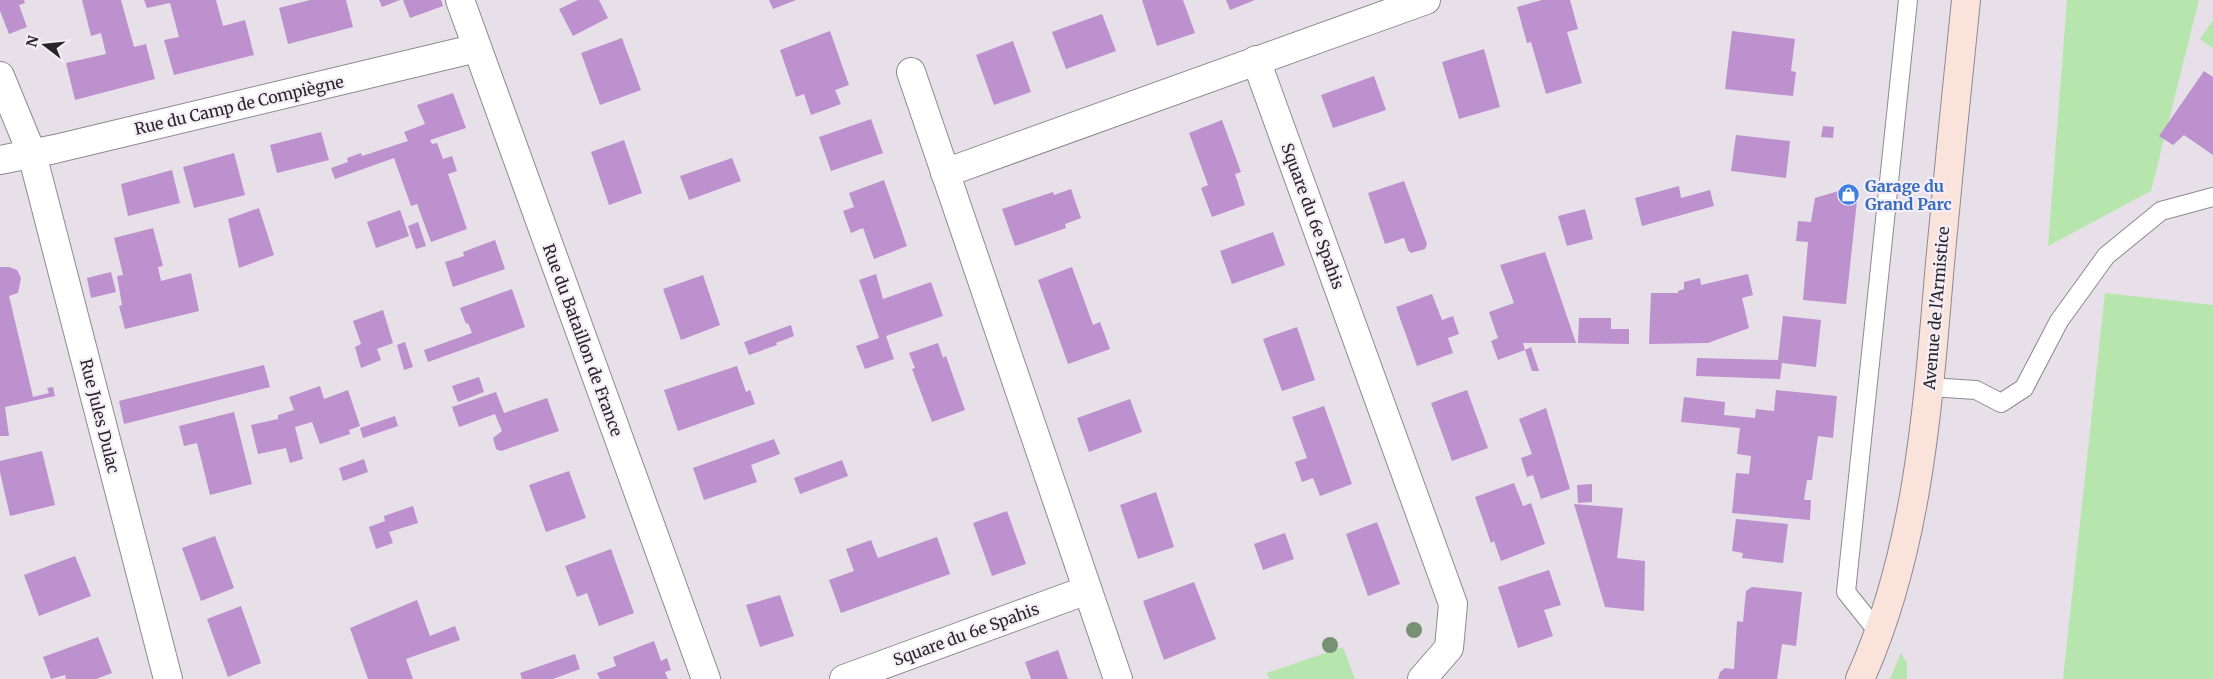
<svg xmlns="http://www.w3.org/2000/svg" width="2213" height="679" viewBox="0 0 2213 679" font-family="Merriweather,serif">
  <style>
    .green { fill: #b7e5ae }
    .building { fill: #bc91ce }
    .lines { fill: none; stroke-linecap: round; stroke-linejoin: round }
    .service-casing { stroke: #8f8991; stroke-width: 20 }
    .minor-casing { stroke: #8f8991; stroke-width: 30 }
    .tertiary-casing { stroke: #8f8991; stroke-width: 30 }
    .secondary-casing { stroke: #8f8991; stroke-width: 30 }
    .service { stroke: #fff; stroke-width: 18 }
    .minor { stroke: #fff; stroke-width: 28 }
    .tertiary { stroke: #fff; stroke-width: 28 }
    .secondary { stroke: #fae3da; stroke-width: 28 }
    .tree { fill: #789073 }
    .labels { text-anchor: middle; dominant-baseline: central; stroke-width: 4.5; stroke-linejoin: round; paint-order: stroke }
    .street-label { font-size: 16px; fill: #29262a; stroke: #f5eef7 }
    .shop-label { font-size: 16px; font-weight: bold; fill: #366cbe; stroke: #f5eef7; text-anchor: start }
  </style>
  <rect width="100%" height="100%" fill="#e7e0e9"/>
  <g class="green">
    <polygon points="2067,0 2199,0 2151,191 2048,246"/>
    <polygon points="2213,20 2213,48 2200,39"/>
    <polygon points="2105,293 2213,305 2213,679 2063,679"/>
    <polygon points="1343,647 1355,679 1269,679 1267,673"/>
    <polygon points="1901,653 1907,663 1907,679 1890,679"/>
  </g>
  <g class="building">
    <polygon points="0,0 24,0 25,3 19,5 27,27 9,34 0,11"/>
    <polygon points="82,0 121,0 134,47 146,44 155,79 75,100 66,63 106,54 101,33 91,36"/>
    <polygon points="144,0 216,0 223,26 245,20 254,55 174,75 164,40 179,37 170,3 147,8"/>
    <polygon points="310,0 346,0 353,27 288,44 279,8"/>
    <polygon points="379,0 400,0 382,7"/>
    <polygon points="403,0 441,0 443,6 410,18"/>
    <polygon points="578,0 599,0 608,18 573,36 559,9"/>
    <polygon points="769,0 796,0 773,9"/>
    <polygon points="1142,0 1183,0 1195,33 1157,46"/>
    <polygon points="1226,0 1255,0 1230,10"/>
    <polygon points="1542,0 1570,0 1578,29 1567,32 1582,83 1546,94 1531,42 1527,43 1517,7"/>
    <polygon points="1102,14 1116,51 1066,69 1052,32"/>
    <polygon points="830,31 849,85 835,90 841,104 811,115 804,94 796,97 780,50"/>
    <polygon points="1732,31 1795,39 1791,71 1796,72 1793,96 1725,89"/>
    <polygon points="622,38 641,90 600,105 581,53"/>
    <polygon points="1013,41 1031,92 994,105 976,55"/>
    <polygon points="1484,49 1500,107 1459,119 1442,62"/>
    <polygon points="2204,71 2213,77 2213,155 2184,135 2173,145 2159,136"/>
    <polygon points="1374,76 1386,110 1333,128 1321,95"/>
    <polygon points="453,93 466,128 430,140 432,144 437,143 443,159 452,156 457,171 448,174 467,229 431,242 417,204 411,206 394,158 335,179 331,168 348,162 347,158 361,153 362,156 408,141 404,132 425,124 417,105"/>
    <polygon points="871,119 883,153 831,171 819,137"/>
    <polygon points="1222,120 1241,172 1235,174 1245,205 1212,217 1201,188 1208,185 1189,133"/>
    <polygon points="1823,126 1834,127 1833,138 1821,137"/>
    <polygon points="321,132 329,160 277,173 270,145"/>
    <polygon points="1736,135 1790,141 1786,178 1731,171"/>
    <polygon points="624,140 642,193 609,205 591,152"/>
    <polygon points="234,153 245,195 194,208 183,167"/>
    <polygon points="732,158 741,181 689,200 680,176"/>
    <polygon points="172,170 180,203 128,216 121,184"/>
    <polygon points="884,180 907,246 874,259 863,228 851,233 843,211 854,207 849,193"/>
    <polygon points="1404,181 1427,244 1425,249 1411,253 1408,250 1404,238 1385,244 1368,193"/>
    <polygon points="1679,186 1681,198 1710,190 1714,206 1642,226 1635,198"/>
    <polygon points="1071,189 1081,218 1065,224 1066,228 1015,246 1002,209 1053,192 1054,195"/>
    <polygon points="1842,190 1858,191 1846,304 1803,300 1808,242 1796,241 1798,221 1811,222 1815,198"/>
    <polygon points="259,208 274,255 239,268 228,219"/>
    <polygon points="1585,209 1593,239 1567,246 1558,216"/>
    <polygon points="400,210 409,236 376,248 367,222"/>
    <polygon points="418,222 426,246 416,249 408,226"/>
    <polygon points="153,228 163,266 158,267 161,281 191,273 199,311 125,329 119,306 122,305 117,276 123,275 114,238"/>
    <polygon points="1273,232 1285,265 1232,284 1220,251"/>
    <polygon points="495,240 505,269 453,287 445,262 464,256 463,252"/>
    <polygon points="1545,252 1576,343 1523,343 1525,350 1498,360 1491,341 1498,338 1489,312 1514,303 1500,265"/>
    <polygon points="0,267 9,267 17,270 21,278 18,293 9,296 33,397 49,393 47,388 53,387 55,396 5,407 9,436 0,436"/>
    <polygon points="1072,267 1093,325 1100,322 1110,349 1068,364 1038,280"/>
    <polygon points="111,272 116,292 91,298 87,278"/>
    <polygon points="876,274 883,299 931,282 943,316 886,336 894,359 865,369 856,346 879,338 859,280"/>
    <polygon points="1748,274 1753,295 1742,298 1749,328 1708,343 1649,344 1651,293 1678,293 1678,291 1684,289 1684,282 1700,278 1701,285"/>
    <polygon points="703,275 720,325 681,340 663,289"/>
    <polygon points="512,289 525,327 428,362 424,350 472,333 468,323 466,324 460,308"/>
    <polygon points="1432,294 1442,320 1453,316 1459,334 1448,338 1453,353 1417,366 1396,307"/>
    <polygon points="383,310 393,343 377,349 381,360 361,368 355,347 361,344 353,321"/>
    <polygon points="1783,316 1821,320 1816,367 1782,363 1780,379 1696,376 1697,358 1778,360"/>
    <polygon points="1579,318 1611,318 1611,329 1629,329 1629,344 1578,343"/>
    <polygon points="791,325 794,336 776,343 777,345 749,355 744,342"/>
    <polygon points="1297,327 1315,380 1282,391 1263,339"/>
    <polygon points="405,342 413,367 404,370 397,345"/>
    <polygon points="938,343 943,358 946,356 965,410 932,422 912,369 915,368 909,353"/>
    <polygon points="1531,347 1539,371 1532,371 1525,350"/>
    <polygon points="264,365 270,387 124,424 119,401"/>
    <polygon points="737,366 746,392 750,390 755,404 678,431 664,390"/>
    <polygon points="479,377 484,392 458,402 452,386"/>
    <polygon points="320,386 324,399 348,390 360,426 349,430 350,434 320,444 312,422 295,427 303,459 290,463 286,448 258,454 251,425 278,419 278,415 294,410 289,397"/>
    <polygon points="1467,390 1488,448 1452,461 1431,403"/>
    <polygon points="1776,390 1837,396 1833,438 1818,436 1812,480 1807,480 1804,500 1811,500 1810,520 1732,513 1736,473 1749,474 1751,456 1737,454 1740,428 1681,422 1684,397 1725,402 1724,415 1755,418 1756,409 1774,411"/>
    <polygon points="496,392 504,413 547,398 559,431 501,451 496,449 493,438 502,431 495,414 459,427 452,407"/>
    <polygon points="1130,399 1142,432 1089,452 1077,418"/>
    <polygon points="1324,406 1352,484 1320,496 1313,478 1302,482 1295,462 1307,458 1292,417"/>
    <polygon points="1546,408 1570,489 1541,499 1533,475 1527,477 1521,458 1532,454 1519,419"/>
    <polygon points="234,412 252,484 210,495 197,443 184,446 179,426"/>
    <polygon points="395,416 398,426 363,438 360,428"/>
    <polygon points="774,439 780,454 751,465 757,482 704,500 693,468"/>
    <polygon points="42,451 55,505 10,516 0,472 0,461"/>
    <polygon points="364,459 368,472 343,481 339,468"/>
    <polygon points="842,460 848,476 800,494 794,478"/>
    <polygon points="569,471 586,518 546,532 529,485"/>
    <polygon points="1514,483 1523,506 1531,503 1545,544 1501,561 1494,541 1491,543 1475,497"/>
    <polygon points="1592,484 1592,502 1578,503 1577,485"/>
    <polygon points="1156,492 1174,547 1138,559 1120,505"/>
    <polygon points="1574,504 1623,508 1617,558 1645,561 1644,611 1605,607"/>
    <polygon points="413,506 418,523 389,532 393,543 376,549 369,527 385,521 384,516"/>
    <polygon points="1007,511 1026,564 992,576 973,523"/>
    <polygon points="1736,519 1788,524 1783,563 1742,558 1743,553 1732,551"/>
    <polygon points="1377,522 1400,584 1368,596 1346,534"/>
    <polygon points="1285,533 1294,559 1263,570 1254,544"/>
    <polygon points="215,536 234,588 201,601 182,548"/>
    <polygon points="937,537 950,574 841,613 829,580 854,571 846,549 871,540 878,558"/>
    <polygon points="611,549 634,613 599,626 587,593 577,597 565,566"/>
    <polygon points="75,556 91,596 39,616 24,575"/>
    <polygon points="1549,570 1561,605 1544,610 1553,636 1518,648 1498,587"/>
    <polygon points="1194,582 1216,639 1164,660 1143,601"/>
    <polygon points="1752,587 1802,592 1796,646 1782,644 1777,679 1718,679 1720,672 1725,668 1734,669 1737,621 1743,622 1746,591"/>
    <polygon points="780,595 794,636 760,647 746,605"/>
    <polygon points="417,600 430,636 455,626 460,640 406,659 413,679 368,679 350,628"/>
    <polygon points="241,606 261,663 228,677 207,619"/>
    <polygon points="98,637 112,673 96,679 66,679 65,675 51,679 43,657"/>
    <polygon points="654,641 661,661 667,658 671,670 665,672 668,679 600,679 597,673 616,666 613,657"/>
    <polygon points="1058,650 1068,679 1031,679 1025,662"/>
    <polygon points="575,654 580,669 553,679 522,679 520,673"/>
  </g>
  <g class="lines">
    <defs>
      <g id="service">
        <polyline points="1930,387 1976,390 2001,403 2024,388 2059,321 2106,256 2161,211 2213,197"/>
        <polyline points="1878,632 1846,592 1908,0"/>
      </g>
      <g id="minor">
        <polyline points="1256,60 1453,604 1449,648 1422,679"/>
        <polyline points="911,72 1118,679"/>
        <polyline points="0,76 32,154 168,679"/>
        <polyline points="0,160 55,149 477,48"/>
        <polyline points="945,173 1426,0"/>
        <polyline points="844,679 1087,590"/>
      </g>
      <polyline id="tertiary" points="460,0 706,679"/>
      <path id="secondary" d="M1860,679c59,-130 68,-276 80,-416 8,-88 17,-175 26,-263"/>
    </defs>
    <use href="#service" class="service-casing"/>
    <use href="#minor" class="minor-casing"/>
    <use href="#tertiary" class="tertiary-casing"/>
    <use href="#secondary" class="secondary-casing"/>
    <use href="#service" class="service"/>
    <use href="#minor" class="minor"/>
    <use href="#tertiary" class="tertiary"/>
    <use href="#secondary" class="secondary"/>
  </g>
  <g class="tree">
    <circle cx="1414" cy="630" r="8"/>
    <circle cx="1330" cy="645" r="8"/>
  </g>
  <defs>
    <symbol id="shop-disc" viewBox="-11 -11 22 22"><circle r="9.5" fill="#3f7fe0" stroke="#f5eef7"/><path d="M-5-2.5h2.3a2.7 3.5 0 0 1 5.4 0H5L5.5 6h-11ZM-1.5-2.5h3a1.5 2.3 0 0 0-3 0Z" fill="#fff"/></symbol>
  </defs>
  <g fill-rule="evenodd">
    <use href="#shop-disc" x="1836" y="182" width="25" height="25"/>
  </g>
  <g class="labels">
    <g class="street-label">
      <text transform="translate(239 105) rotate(-13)">Rue du Camp de Compiègne</text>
      <text transform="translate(1313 216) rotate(70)">Square du 6e Spahis</text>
      <text transform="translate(1936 308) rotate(-85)">Avenue de l'Armistice</text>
      <text transform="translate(583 340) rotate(70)">Rue du Bataillon de France</text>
      <text transform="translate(100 416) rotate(76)">Rue Jules Dulac</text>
      <text transform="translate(966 634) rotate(-20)">Square du 6e Spahis</text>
    </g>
    <g class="shop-label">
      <text x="1865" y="186">Garage du<tspan x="1865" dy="18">Grand Parc</tspan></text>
    </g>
  </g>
  <g transform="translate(45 45) rotate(286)" stroke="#f5eef7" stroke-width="4" paint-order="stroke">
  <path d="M0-4L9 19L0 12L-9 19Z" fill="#29262a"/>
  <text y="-8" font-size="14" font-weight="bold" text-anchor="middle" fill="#29262a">N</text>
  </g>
</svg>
